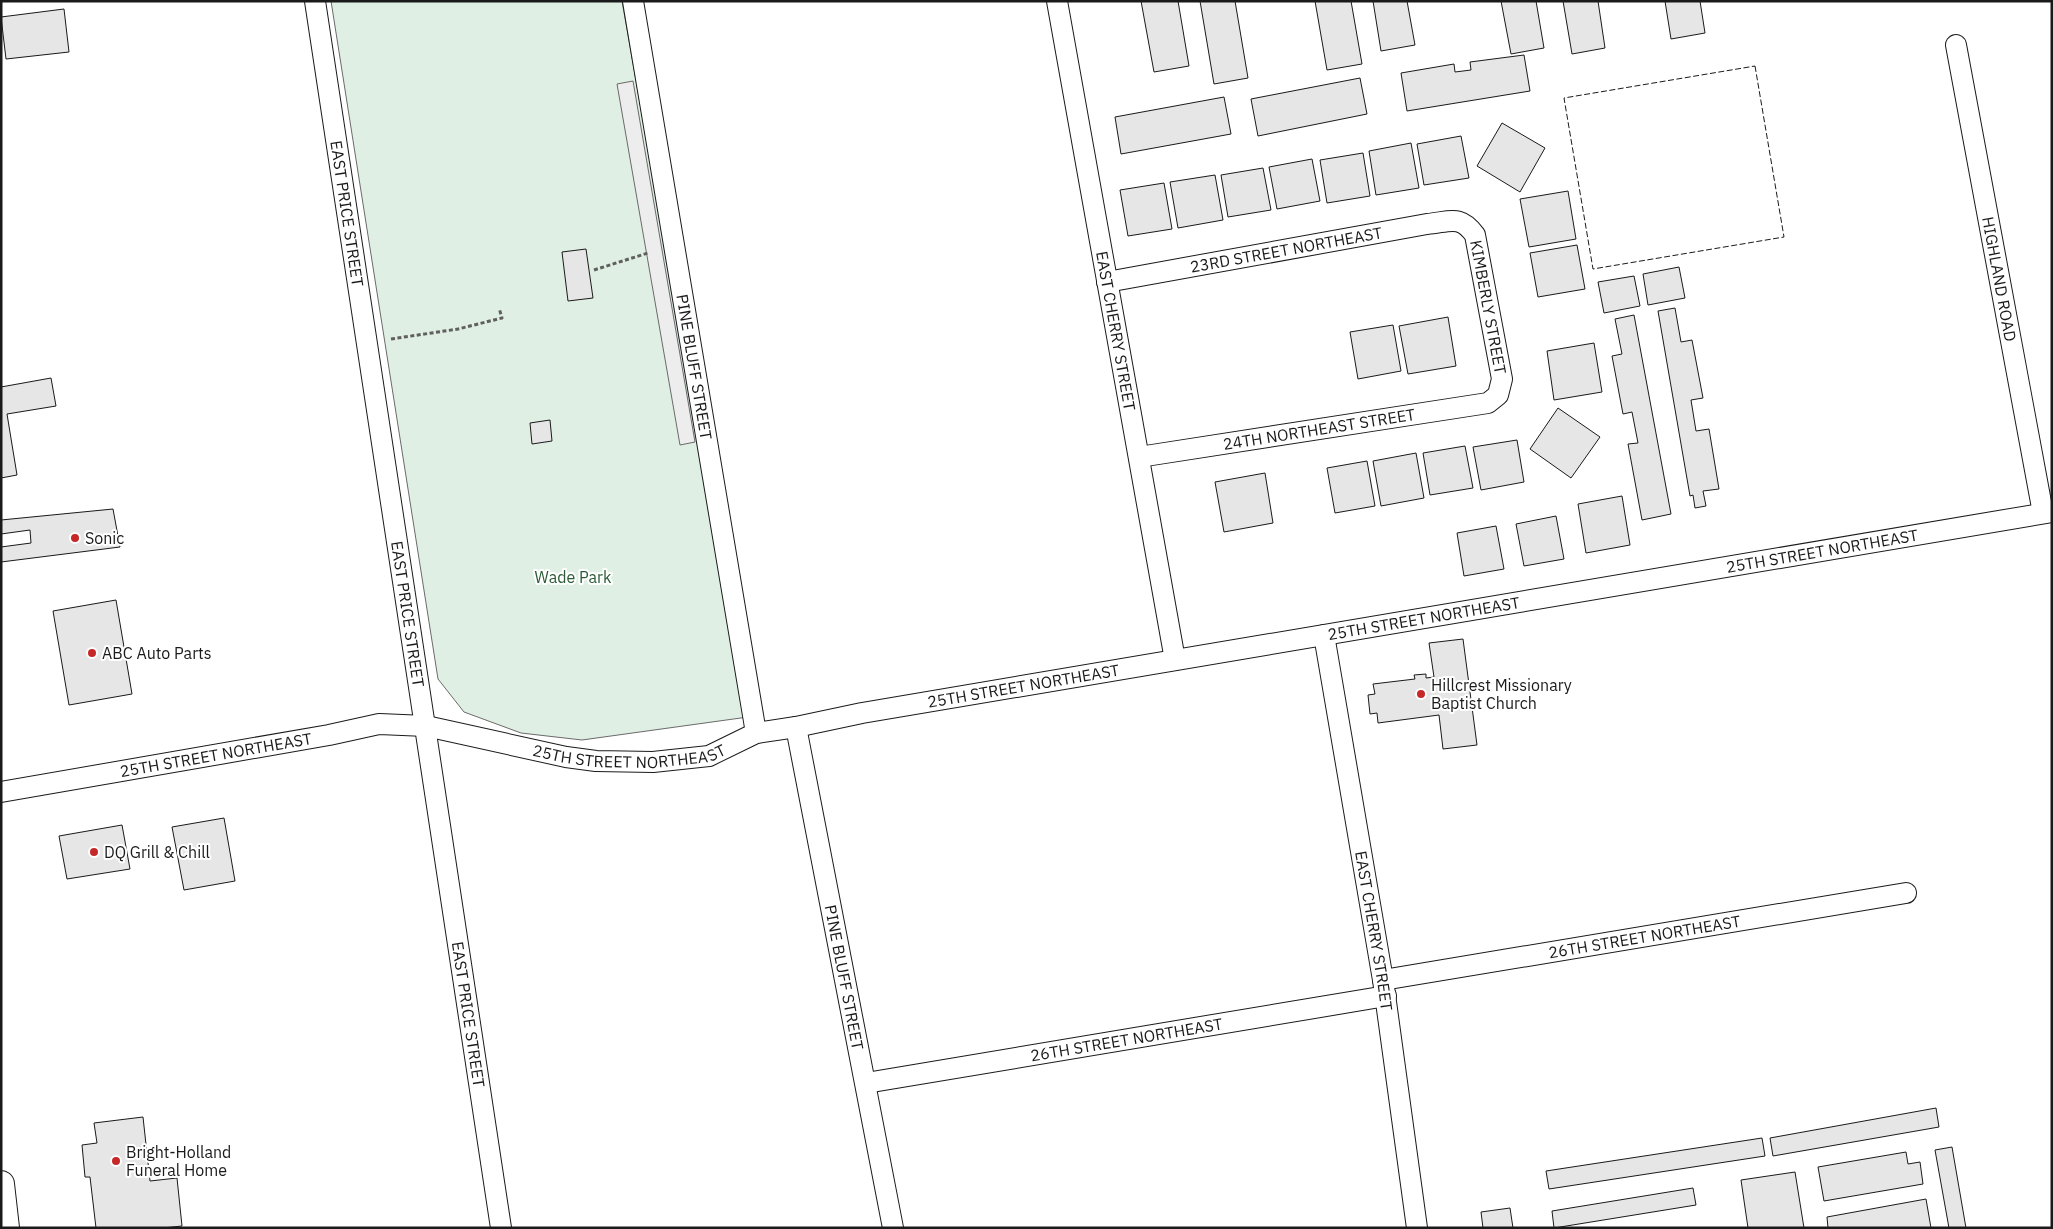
<svg xmlns="http://www.w3.org/2000/svg" width="2053" height="1229" viewBox="0 0 2053 1229" font-family="'IBM Plex Sans',sans-serif">
  <style>
    .green { fill: #e0efe3; stroke: #6a6a6a }
    .parking { fill: #ededed; stroke: #6a6a6a }
    .building { fill: #e6e6e6; stroke: #1a1a1a }
    .lines { fill: none; stroke-linecap: round; stroke-linejoin: round }
    .minor-casing { stroke: #1a1a1a; stroke-width: 22 }
    .major-casing { stroke: #1a1a1a; stroke-width: 28 }
    .path { stroke: #5f5f5f; stroke-width: 3; stroke-dasharray: 4 2.5; stroke-linecap: butt }
    .minor { stroke: #fff; stroke-width: 20 }
    .major { stroke: #fff; stroke-width: 26 }
    .fence { stroke: #1a1a1a; stroke-width: 1; stroke-dasharray: 6 2.5; stroke-linecap: butt }
    .poi-dot { fill: #c62828; stroke: #fff; stroke-width: 2 }
    .labels { text-anchor: middle; dominant-baseline: central; stroke-width: 4; stroke-linejoin: round; paint-order: stroke }
    .street-label { font-size: 16px; fill: #1a1a1a; stroke: #fff }
    .poi-label { font-size: 16px; fill: #1a1a1a; stroke: #fff; text-anchor: start }
    .park-label { font-size: 16px; fill: #2b5a34; stroke: #fff }
  </style>
  <rect width="100%" height="100%" fill="#fff"/>
  <polygon class="green" points="331,1 622,1 748,717 582,740 521,733 464,712 438,679"/>
  <polygon class="parking" points="633,81 695,442 680,445 617,84"/>
  <g class="building">
    <polygon points="1141,1 1178,1 1189,66 1154,72"/>
    <polygon points="1200,1 1235,1 1248,78 1214,84"/>
    <polygon points="1315,1 1351,1 1362,64 1327,70"/>
    <polygon points="1373,1 1407,1 1415,45 1381,51"/>
    <polygon points="1501,1 1536,1 1544,48 1511,54"/>
    <polygon points="1563,1 1598,1 1605,48 1572,54"/>
    <polygon points="1665,1 1700,1 1705,33 1671,39"/>
    <polygon points="64,9 69,52 6,59 1,17"/>
    <polygon points="1524,55 1530,91 1407,111 1401,73 1454,64 1455,72 1471,70 1470,62"/>
    <polygon points="1360,78 1367,114 1258,136 1251,99"/>
    <polygon points="1224,97 1231,134 1121,154 1115,117"/>
    <polygon points="1502,123 1545,148 1520,192 1477,166"/>
    <polygon points="1461,136 1469,178 1424,185 1417,144"/>
    <polygon points="1411,143 1419,188 1376,195 1369,151"/>
    <polygon points="1363,153 1370,196 1327,203 1320,160"/>
    <polygon points="1312,159 1320,201 1277,209 1269,167"/>
    <polygon points="1263,168 1271,210 1228,217 1221,175"/>
    <polygon points="1215,175 1223,220 1178,228 1170,182"/>
    <polygon points="1164,183 1172,229 1128,236 1120,190"/>
    <polygon points="1568,191 1576,239 1529,247 1520,199"/>
    <polygon points="1577,245 1585,289 1538,297 1530,253"/>
    <polygon points="586,249 593,298 568,301 562,252"/>
    <polygon points="1679,267 1685,298 1648,305 1643,274"/>
    <polygon points="1634,276 1640,306 1604,313 1598,282"/>
    <polygon points="1675,308 1681,342 1692,340 1703,398 1691,400 1696,431 1709,429 1719,489 1703,491 1706,506 1695,508 1693,495 1690,496 1658,311"/>
    <polygon points="1634,315 1671,514 1642,520 1628,444 1638,443 1632,412 1623,414 1612,356 1622,354 1615,319"/>
    <polygon points="1448,317 1456,366 1408,374 1399,326"/>
    <polygon points="1393,325 1401,371 1358,379 1350,332"/>
    <polygon points="1594,343 1602,392 1554,400 1547,351"/>
    <polygon points="51,378 56,406 7,414 17,475 1,478 1,387"/>
    <polygon points="1558,408 1600,437 1571,478 1530,449"/>
    <polygon points="550,420 552,441 532,444 530,423"/>
    <polygon points="1517,440 1524,482 1481,490 1473,447"/>
    <polygon points="1465,446 1473,488 1430,495 1423,453"/>
    <polygon points="1416,453 1424,498 1381,506 1373,461"/>
    <polygon points="1367,461 1375,506 1335,513 1327,468"/>
    <polygon points="1265,473 1273,523 1224,532 1215,482"/>
    <polygon points="1622,496 1630,545 1586,553 1578,504"/>
    <polygon points="113,509 120,547 1,562 1,547 31,543 30,530 1,534 1,520"/>
    <polygon points="1556,516 1564,559 1524,566 1516,524"/>
    <polygon points="1496,526 1504,569 1464,576 1457,533"/>
    <polygon points="116,600 132,694 69,705 53,611"/>
    <polygon points="1463,639 1477,745 1443,749 1439,715 1378,723 1377,713 1370,714 1368,695 1375,694 1373,684 1415,679 1414,675 1426,674 1426,678 1434,677 1429,643"/>
    <polygon points="224,818 235,881 184,890 172,827"/>
    <polygon points="122,825 130,869 67,879 59,836"/>
    <polygon points="1936,1108 1939,1127 1773,1156 1770,1138"/>
    <polygon points="143,1117 150,1181 177,1178 182,1226 163,1228 96,1228 90,1177 85,1177 82,1145 97,1143 94,1123"/>
    <polygon points="1762,1138 1765,1156 1549,1189 1546,1171"/>
    <polygon points="1952,1147 1966,1228 1949,1228 1935,1150"/>
    <polygon points="1906,1152 1908,1164 1920,1162 1923,1184 1824,1201 1818,1167"/>
    <polygon points="1795,1172 1804,1228 1748,1228 1741,1180"/>
    <polygon points="1693,1188 1696,1205 1554,1228 1552,1211"/>
    <polygon points="1926,1199 1931,1228 1828,1228 1827,1217"/>
    <polygon points="1510,1208 1513,1228 1483,1228 1481,1212"/>
  </g>
  <g class="lines">
    <defs>
      <g id="minor">
        <path id="s1" d="M315,1l186,1227"/>
        <path id="s2" d="M633,1l123,732"/>
        <path id="s3" d="M1057,1l118,659"/>
        <path id="s4" d="M1956,45l87,468"/>
        <path id="s5" d="M1107,282l320,-58c23,-2 33,-10 48,11l27,144 -4,16 -10,8 -349,54"/>
        <path id="s6" d="M1324,635l59,345 34,248"/>
        <path id="s7" d="M796,727l97,501"/>
        <path id="s8" d="M1,792l328,-57 50,-11 47,2 140,31 30,4 57,1 56,-6 47,-23 40,-6 66,-14 1190,-201"/>
        <path id="s9" d="M1383,980l523,-87"/>
        <path id="s10" d="M866,1083l520,-87"/>
      </g>
      <polyline id="major" points="1,1184 6,1228"/>
    </defs>
    <use href="#minor" class="minor-casing"/>
    <use href="#major" class="major-casing"/>
    <g class="path">
      <polyline points="594,270 648,253"/>
      <polyline points="391,339 458,329 502,318 499,308"/>
    </g>
    <use href="#minor" class="minor"/>
    <use href="#major" class="major"/>
    <polygon class="fence" points="1755,66 1784,237 1593,269 1564,98"/>
  </g>
  <g class="poi-dot">
    <circle cx="75" cy="538" r="5"/>
    <circle cx="92" cy="653" r="5"/>
    <circle cx="1421" cy="694" r="5"/>
    <circle cx="94" cy="852" r="5"/>
    <circle cx="116" cy="1161" r="5"/>
  </g>
  <g class="labels">
    <g class="street-label">
      <text stroke="none"><textPath href="#s1" startOffset="215">EAST PRICE STREET</textPath></text>
      <text stroke="none"><textPath href="#s5" startOffset="182">23RD STREET NORTHEAST</textPath></text>
      <text stroke="none"><textPath href="#s4" startOffset="238">HIGHLAND ROAD</textPath></text>
      <text stroke="none"><textPath href="#s5" startOffset="452">KIMBERLY STREET</textPath></text>
      <text stroke="none"><textPath href="#s3" startOffset="335">EAST CHERRY STREET</textPath></text>
      <text stroke="none"><textPath href="#s2" startOffset="371">PINE BLUFF STREET</textPath></text>
      <text transform="translate(1319 429) rotate(-9)">24TH NORTHEAST STREET</text>
      <text stroke="none"><textPath href="#s8" startOffset="1852">25TH STREET NORTHEAST</textPath></text>
      <text stroke="none"><textPath href="#s1" startOffset="620">EAST PRICE STREET</textPath></text>
      <text stroke="none"><textPath href="#s8" startOffset="1448">25TH STREET NORTHEAST</textPath></text>
      <text stroke="none"><textPath href="#s8" startOffset="1042">25TH STREET NORTHEAST</textPath></text>
      <text stroke="none"><textPath href="#s8" startOffset="638">25TH STREET NORTHEAST</textPath></text>
      <text stroke="none"><textPath href="#s8" startOffset="218">25TH STREET NORTHEAST</textPath></text>
      <text stroke="none"><textPath href="#s6" startOffset="300">EAST CHERRY STREET</textPath></text>
      <text stroke="none"><textPath href="#s9" startOffset="265">26TH STREET NORTHEAST</textPath></text>
      <text stroke="none"><textPath href="#s7" startOffset="255">PINE BLUFF STREET</textPath></text>
      <text stroke="none"><textPath href="#s1" startOffset="1025">EAST PRICE STREET</textPath></text>
      <text stroke="none"><textPath href="#s10" startOffset="264">26TH STREET NORTHEAST</textPath></text>
    </g>
    <g class="poi-label">
      <text x="85" y="538">Sonic</text>
      <text x="102" y="653">ABC Auto Parts</text>
      <text x="1431" y="685">Hillcrest Missionary<tspan x="1431" dy="18">Baptist Church</tspan></text>
      <text x="104" y="852">DQ Grill &amp; Chill</text>
      <text x="126" y="1152">Bright-Holland<tspan x="126" dy="18">Funeral Home</tspan></text>
    </g>
    <g class="park-label">
      <text x="573" y="577">Wade Park</text>
    </g>
  </g>
  <rect width="2053" height="1229" fill="none" stroke="#1a1a1a" stroke-width="5"/>
</svg>
